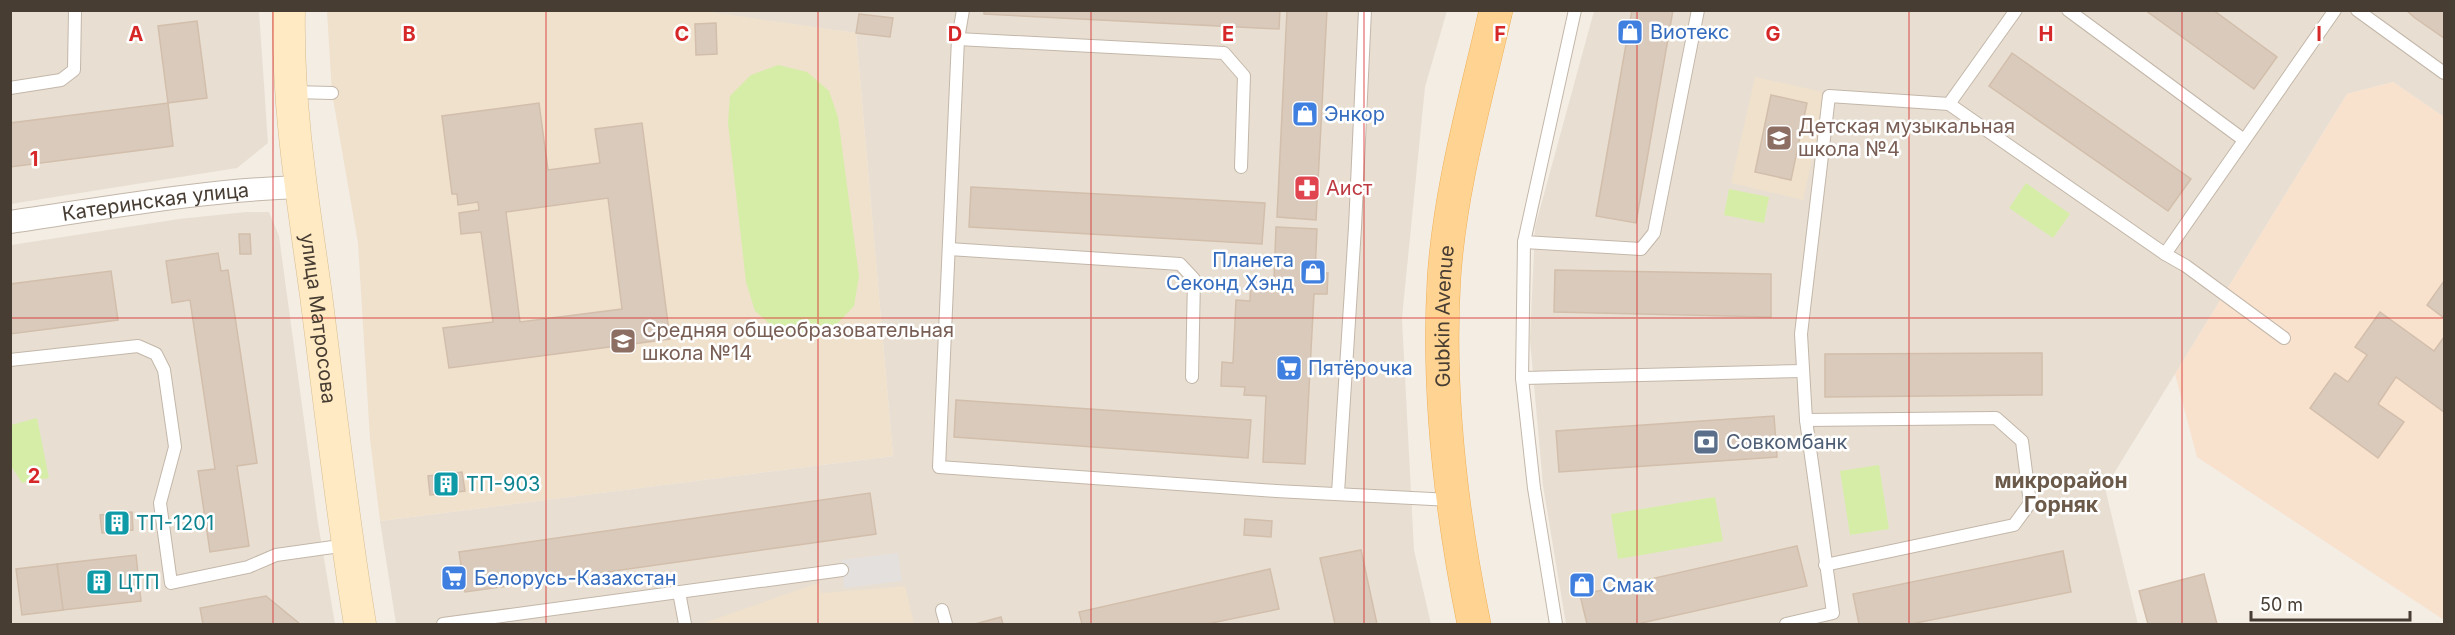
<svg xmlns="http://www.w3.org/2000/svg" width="2455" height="635" viewBox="0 0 2455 635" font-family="Inter,sans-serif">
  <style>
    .residential { fill: #e8dfd2 }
    .commercial { fill: #f8e1cd }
    .education { fill: #efe1cc }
    .green { fill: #d6eda8 }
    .parking { fill: #e4e0dd }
    .building { fill: #dacabb; stroke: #d2beab; stroke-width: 1.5; fill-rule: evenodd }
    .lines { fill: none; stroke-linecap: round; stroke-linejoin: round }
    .lane-casing { stroke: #c3b7a9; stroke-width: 14 }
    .street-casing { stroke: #c3b7a9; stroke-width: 24 }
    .secondary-casing { stroke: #d8bd8f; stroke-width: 33 }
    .primary-casing { stroke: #efb057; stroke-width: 34 }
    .lane { stroke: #fff; stroke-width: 12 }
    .street { stroke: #fff; stroke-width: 22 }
    .secondary { stroke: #ffeac3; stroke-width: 32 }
    .primary { stroke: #ffd392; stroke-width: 33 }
    .grid { fill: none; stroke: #d62828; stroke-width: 1.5; stroke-opacity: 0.55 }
    .labels { text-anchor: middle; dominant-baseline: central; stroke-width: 5; stroke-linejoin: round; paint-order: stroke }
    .shop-label { font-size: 20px; fill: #366cbe; stroke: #fff; text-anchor: start }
    .education-label { font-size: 20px; fill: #785e54; stroke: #fff; text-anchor: start }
    .health-label { font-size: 20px; fill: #be3a42; stroke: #fff; text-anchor: start }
    .street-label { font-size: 20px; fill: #473d33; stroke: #fff }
    .service-label { font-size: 20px; fill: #4e5e75; stroke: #fff; text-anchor: start }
    .culture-label { font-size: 20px; fill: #0d838f; stroke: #fff; text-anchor: start }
    .neighbourhood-label { font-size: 21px; font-weight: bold; fill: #6b5949; stroke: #fff }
    .grid-label { font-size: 20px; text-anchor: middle; font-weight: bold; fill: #d62828; stroke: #fff; stroke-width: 5; stroke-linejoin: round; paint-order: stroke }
  </style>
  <rect width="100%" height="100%" fill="#f4ede4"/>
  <g class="residential">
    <polygon points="11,11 259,11 268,143 237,168 11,204"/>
    <polygon points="697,11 1447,11 1425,87 1402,318 1414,550 1431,624 396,624 380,521 893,456 856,33"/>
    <polygon points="1594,11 2444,11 2444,117 2393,82 2347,94 2105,488 2138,624 1566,624 1543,486 1530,340 1535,227"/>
    <polygon points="246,212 269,212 279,236 318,523 335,624 11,624 11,245 179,219"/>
  </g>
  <polygon class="commercial" points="2393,82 2444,117 2444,620 2197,457 2175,374 2347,94"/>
  <g class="education">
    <polygon points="697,10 856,33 893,456 380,521 370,439 358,243 332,93 327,11"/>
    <polygon points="1755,77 1827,93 1803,200 1731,183"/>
    <polygon points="818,583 821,593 905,586 914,624 701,624"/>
  </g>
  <g class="green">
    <polygon points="778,65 807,72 829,91 838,117 859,276 854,306 834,327 806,335 777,330 755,311 746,282 728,123 730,96 751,75"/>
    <polygon points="2026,183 2070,214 2053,238 2009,208"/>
    <polygon points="1729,189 1769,197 1764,223 1724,215"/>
    <polygon points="37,418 49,478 22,483 11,466 11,425"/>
    <polygon points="1879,465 1889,529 1850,535 1840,471"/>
    <polygon points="1715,497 1723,541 1618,559 1611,514"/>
  </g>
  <polygon class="parking" points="898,553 902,581 844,588 841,560"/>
  <g class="building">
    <polygon points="984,10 1280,10 1279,29 984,14"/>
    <polygon points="1287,10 1327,10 1316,220 1277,217"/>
    <polygon points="1632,10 1673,10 1636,223 1596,216"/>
    <polygon points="2145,10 2213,10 2277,57 2254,89"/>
    <polygon points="2406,10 2444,10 2444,38 2415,18"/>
    <polygon points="859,14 893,18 890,37 856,33"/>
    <polygon points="197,21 207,98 168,103 158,26"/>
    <polygon points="716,23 717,54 696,55 695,24"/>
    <polygon points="2012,53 2191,179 2168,211 1989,86"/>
    <polygon points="1771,95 1807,103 1791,180 1755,172"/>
    <polygon points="168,103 173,146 10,167 10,123"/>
    <path d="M539,103l9,67 52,-7 -5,-34 47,-6 28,216 -221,29 -6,-40 50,-6 -12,-90 -20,2 -2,-21 20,-3 -1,-8 -20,3 -1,-11h-5l-10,-78zM608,198l14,111 -102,13 -14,-110z"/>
    <polygon points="971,187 1265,203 1262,244 969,227"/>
    <polygon points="1276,227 1317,229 1315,272 1328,273 1327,294 1314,294 1305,464 1263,462 1266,396 1244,395 1245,387 1221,386 1222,362 1233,363 1236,300 1250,301 1251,277 1274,279"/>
    <polygon points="239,234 250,234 251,254 240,254"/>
    <polygon points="218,253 221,271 228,270 257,463 237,466 249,546 210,552 198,471 215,469 190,300 172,303 166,261"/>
    <polygon points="1555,270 1771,274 1771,317 1554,312"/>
    <polygon points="111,271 118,320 10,334 10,284"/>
    <polygon points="2444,281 2444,318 2427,305"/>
    <polygon points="2380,312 2434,351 2444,337 2444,412 2396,377 2378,404 2404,422 2378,458 2310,408 2335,373 2348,382 2367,355 2355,347"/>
    <polygon points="2042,353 2042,395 1825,397 1825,354"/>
    <polygon points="956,400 1251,420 1248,458 954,437"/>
    <polygon points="1774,416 1777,457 1559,472 1556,431"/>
    <polygon points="462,472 465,491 430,495 428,476"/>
    <polygon points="870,493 876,534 465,592 459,552"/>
    <polygon points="132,512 133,530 102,533 100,515"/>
    <polygon points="1245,519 1272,521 1271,537 1244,535"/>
    <polygon points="1797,546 1807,586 1637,624 1587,624 1580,595"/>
    <polygon points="1361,550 1377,624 1335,624 1320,558"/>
    <polygon points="2063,551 2071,592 1911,624 1859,624 1853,594"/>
    <polygon points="136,555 141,601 63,610 57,564"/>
    <polygon points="57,564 63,610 22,615 16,569"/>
    <polygon points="1270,569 1279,609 1207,624 1082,624 1079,612"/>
    <polygon points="2204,574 2217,624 2148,624 2139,591"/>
    <polygon points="266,596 300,624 203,624 200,608"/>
    <polygon points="1001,617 1003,624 975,624"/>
  </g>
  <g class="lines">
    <defs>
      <g id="lane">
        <polyline points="963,10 958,39 939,467 1276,491 1451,500"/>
        <polyline points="2068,10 2244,140"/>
        <polyline points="2357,10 2444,73"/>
        <polyline points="958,39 1224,53 1244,76 1241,167"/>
        <polyline points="10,88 61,80 74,70 75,10"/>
        <polyline points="293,92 332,93"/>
        <polyline points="1949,104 2016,10"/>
        <polyline points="1524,242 1641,249 1654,233 1698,10"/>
        <polyline points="949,249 1180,264 1194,279 1192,377"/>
        <polyline points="2165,254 2186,266 2284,338"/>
        <polyline points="10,360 138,346 156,354 164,370 175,447 160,503 171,583 248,567 276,555 347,545"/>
        <polyline points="1522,378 1802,371"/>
        <polyline points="1806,420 1996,418 2022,441 2030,503 2014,525 1825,565"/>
        <polyline points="1338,493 1355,227 1365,10"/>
        <polyline points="679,592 685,624"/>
        <polyline points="942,610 946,624"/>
        <polyline points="443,624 842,570"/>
        <polyline points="1556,624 1534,488 1522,378 1524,242 1575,10"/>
        <polyline points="1786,624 1833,613 1806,420 1801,334 1829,96 1949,104 2165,254 2335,10"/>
      </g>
      <g id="street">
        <path id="s1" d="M10,222c97,-14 193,-32 291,-35"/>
      </g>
      <g id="secondary">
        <path id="s2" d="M289,10c-2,96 14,191 27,285 14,110 26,220 44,329"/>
      </g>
      <g id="primary">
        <path id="s3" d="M1474,624c-23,-113 -37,-231 -30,-346 6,-90 32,-180 52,-268"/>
      </g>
    </defs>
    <use href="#lane" class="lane-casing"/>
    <use href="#street" class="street-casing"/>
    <use href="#secondary" class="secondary-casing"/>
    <use href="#primary" class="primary-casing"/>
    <use href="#lane" class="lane"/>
    <use href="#street" class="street"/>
    <use href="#secondary" class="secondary"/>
    <use href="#primary" class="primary"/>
  </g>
  <path class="grid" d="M273,10v614M546,10v614M818,10v614M1091,10v614M1364,10v614M1637,10v614M1909,10v614M2182,10v614M10,318h2434"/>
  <defs>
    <symbol id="shop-square" viewBox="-11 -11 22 22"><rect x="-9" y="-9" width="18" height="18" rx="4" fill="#3f7fe0" stroke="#fff"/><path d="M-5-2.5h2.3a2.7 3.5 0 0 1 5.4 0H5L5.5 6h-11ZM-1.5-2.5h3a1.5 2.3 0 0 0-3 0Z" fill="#fff"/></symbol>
    <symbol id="school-square" viewBox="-11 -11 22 22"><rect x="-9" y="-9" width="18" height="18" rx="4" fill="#8d6e63" stroke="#fff"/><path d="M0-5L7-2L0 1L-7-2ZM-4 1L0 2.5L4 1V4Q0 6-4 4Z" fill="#fff"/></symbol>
    <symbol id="pharmacy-square" viewBox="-11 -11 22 22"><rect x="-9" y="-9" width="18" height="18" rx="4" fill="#e0444e" stroke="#fff"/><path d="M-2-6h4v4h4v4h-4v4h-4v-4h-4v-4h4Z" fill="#fff"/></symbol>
    <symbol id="supermarket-square" viewBox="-11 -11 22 22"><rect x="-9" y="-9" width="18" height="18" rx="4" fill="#3f7fe0" stroke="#fff"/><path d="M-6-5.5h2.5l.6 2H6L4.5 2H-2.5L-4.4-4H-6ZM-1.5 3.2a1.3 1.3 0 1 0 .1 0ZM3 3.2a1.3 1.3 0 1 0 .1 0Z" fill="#fff"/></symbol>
    <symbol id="bank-square" viewBox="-11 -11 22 22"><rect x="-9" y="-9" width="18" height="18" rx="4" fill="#5c6f8a" stroke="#fff"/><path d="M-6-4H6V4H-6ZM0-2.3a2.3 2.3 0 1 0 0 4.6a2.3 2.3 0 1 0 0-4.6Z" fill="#fff"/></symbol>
    <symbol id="building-square" viewBox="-11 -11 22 22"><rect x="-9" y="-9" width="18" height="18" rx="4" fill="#0f9aa8" stroke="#fff"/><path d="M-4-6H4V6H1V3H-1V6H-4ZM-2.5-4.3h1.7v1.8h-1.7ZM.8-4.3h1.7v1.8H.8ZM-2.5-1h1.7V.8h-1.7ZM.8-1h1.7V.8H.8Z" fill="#fff"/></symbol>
  </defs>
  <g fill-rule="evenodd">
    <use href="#shop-square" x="1615" y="17" width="30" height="30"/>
    <use href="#shop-square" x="1290" y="99" width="30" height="30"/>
    <use href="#school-square" x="1764" y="123" width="30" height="30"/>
    <use href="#pharmacy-square" x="1292" y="173" width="30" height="30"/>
    <use href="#shop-square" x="1298" y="257" width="30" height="30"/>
    <use href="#school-square" x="608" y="326" width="30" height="30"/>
    <use href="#supermarket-square" x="1274" y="353" width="30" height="30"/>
    <use href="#bank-square" x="1691" y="427" width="30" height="30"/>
    <use href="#building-square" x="431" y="469" width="30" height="30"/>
    <use href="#building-square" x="102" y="508" width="30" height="30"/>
    <use href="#supermarket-square" x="439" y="563" width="30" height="30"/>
    <use href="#building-square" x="84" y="567" width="30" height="30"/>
    <use href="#shop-square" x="1567" y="570" width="30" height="30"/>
  </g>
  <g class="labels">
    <g class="shop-label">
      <text x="1650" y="32">Виотекс</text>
      <text x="1324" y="114">Энкор</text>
      <text x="1294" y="260" text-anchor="end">Планета<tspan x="1294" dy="23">Секонд Хэнд</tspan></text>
      <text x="1308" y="368">Пятёрочка</text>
      <text x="474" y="578">Белорусь-Казахстан</text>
      <text x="1602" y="585">Смак</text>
    </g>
    <g class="education-label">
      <text x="1798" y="126">Детская музыкальная<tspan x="1798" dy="23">школа №4</tspan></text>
      <text x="642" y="330">Средняя общеобразовательная<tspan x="642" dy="23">школа №14</tspan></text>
    </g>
    <g class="health-label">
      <text x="1326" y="188">Аист</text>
    </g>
    <g class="street-label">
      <text stroke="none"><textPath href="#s1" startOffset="147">Катеринская улица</textPath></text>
      <text stroke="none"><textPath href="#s3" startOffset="310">Gubkin Avenue</textPath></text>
      <text stroke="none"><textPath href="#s2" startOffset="310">улица Матросова</textPath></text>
    </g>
    <g class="service-label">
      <text x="1726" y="442">Совкомбанк</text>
    </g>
    <g class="culture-label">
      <text x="466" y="484">ТП-903</text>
      <text x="136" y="523">ТП-1201</text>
      <text x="118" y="582">ЦТП</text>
    </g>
    <g class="neighbourhood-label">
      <text x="2061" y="480">микрорайон<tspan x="2061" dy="24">Горняк</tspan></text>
    </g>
  </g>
  <g class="grid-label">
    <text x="136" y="41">A</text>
    <text x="409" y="41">B</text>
    <text x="682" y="41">C</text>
    <text x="955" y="41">D</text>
    <text x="1228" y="41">E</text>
    <text x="1500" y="41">F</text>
    <text x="1773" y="41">G</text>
    <text x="2046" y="41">H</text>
    <text x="2319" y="41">I</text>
    <text x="34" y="166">1</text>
    <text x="34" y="483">2</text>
  </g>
  <rect width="2455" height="635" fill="none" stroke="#473d33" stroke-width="24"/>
  <path d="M2251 611v9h159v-9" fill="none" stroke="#473d33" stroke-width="3"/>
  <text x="2260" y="611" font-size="18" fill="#473d33" stroke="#ffffff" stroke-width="4.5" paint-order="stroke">50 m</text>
</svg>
